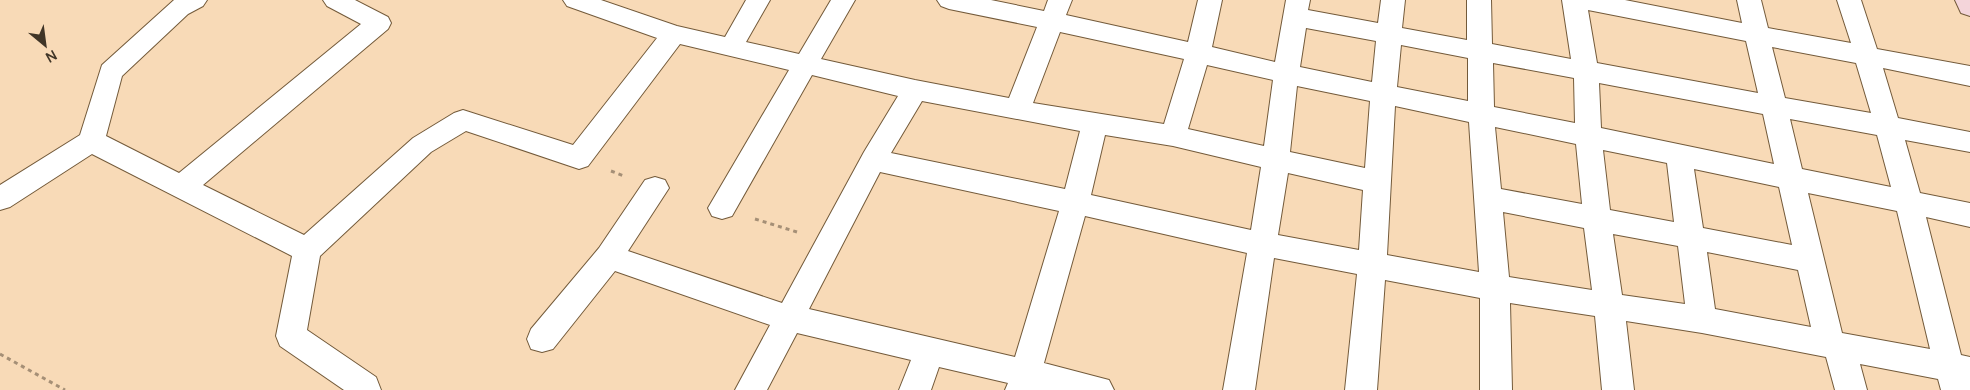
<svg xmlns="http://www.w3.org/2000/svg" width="1970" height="390" viewBox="0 0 1970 390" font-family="Manrope,sans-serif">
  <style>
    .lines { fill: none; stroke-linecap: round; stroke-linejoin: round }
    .street-casing { stroke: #735a3a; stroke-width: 2 }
    .secondary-casing { stroke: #735a3a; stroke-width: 2 }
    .path { stroke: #a58f76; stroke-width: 3; stroke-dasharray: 4 4; stroke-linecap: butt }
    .street { fill: #fff; fill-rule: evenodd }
    .secondary { fill: #f4d5da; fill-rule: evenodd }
  </style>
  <rect width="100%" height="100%" fill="#f8dab7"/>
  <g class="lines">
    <defs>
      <path id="street" d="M174,0h33l-4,6 -15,8 -66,62 -16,60 73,37 182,-149 -34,-18 -4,-6h32l33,17 3,6 -3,6 -185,156 101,50 109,-97 41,-25 9,-3 110,35 84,-107 -90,-32 -4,-6h38l76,26 48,11 21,-37h24l-24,42 53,12 32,-54h24l-34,59 94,21 94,18 28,-71 -88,-18 -8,-3 -4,-6h54l53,11 4,-11h24l-6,15 122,27 10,-42h24l-10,47 63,15 11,-62h24l-2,10 70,13 3,-23h24l-3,28 65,12v-40h24l1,44 79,15 -9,-59h63l117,23 -5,-23h24l7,28 83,15 -14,-43h24l16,49 93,17v20l-87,-18 15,50 72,14v20l-65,-12 15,53 50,10v24l-44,-10 35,138 9,2v33h-29l-3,-11 -78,-15 7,26h-32l-9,-33 -124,-24 -76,-12 8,69h-32l-7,-74 -85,-13 2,87h-32v-92l-95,-18 -8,110h-32l12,-116 -83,-16 -19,132h-32l24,-137 -162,-37 -41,147 65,17 5,10h-109l3,-7 -69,-16 -8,23h-32l12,-30 -114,-27 -30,57h-32l35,-65 -155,-54 -62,78 -11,3 -11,-3 -4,-10 4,-10 68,-81 46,-68 10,-3 10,3 4,8 -41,63 154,52 82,-151 34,-56 -86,-21 -80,141 -10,3 -10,-3 -4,-8 81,-138 -109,-26 -92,122 -9,3 -113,-38 -35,21 -111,104 -13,74 69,47 5,13h-37l-64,-44 -4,-10 16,-80 -200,-102 -82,53 -10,3v-25l80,-50 22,-70zM1588,10l158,31 12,52 -161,-30zM1306,28l70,13 -4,41 -72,-15zM1060,32l124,27 -20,65 -131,-21zM1401,45l67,13v43l-71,-14zM1772,47l84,16 15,50 -86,-15zM1493,63l81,15 1,45 -81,-16zM1207,65l66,15 -9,66 -76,-17zM1599,83l164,31 11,50 -173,-36zM1297,86l73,15 -5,67 -75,-16zM922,101l158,30 -15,58 -174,-36zM1395,106l74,16 10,150 -92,-17zM1790,119l87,16 14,52 -89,-18zM1495,127l81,17 6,60 -81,-15zM1105,135l68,11 88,21 -10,63 -160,-35zM1603,150l64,13 7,59 -64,-12zM1694,169l85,18 13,58 -89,-17zM880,172l179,39 -44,146 -206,-48zM1288,173l75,17 -4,60 -81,-15zM1808,193l89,18 33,138 -88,-16zM1503,212l81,16 8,62 -83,-13zM1613,234l65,12 7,58 -63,-9zM1707,252l91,18 13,57 -96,-18z"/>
      <polygon id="secondary" points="1955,0 1970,0 1970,16 1961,13"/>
    </defs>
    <use href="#street" class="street-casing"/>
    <use href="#secondary" class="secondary-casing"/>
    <g class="path">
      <polyline points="611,171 624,176"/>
      <polyline points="755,219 797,232"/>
      <polyline points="0,354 65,390"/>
    </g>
    <use href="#street" class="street"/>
    <use href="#secondary" class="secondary"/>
  </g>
  <g transform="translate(45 45) rotate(151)" stroke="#f8dab7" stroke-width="4" paint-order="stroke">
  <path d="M0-4L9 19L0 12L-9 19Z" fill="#403527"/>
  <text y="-8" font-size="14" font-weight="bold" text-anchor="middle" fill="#403527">N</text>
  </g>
</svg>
